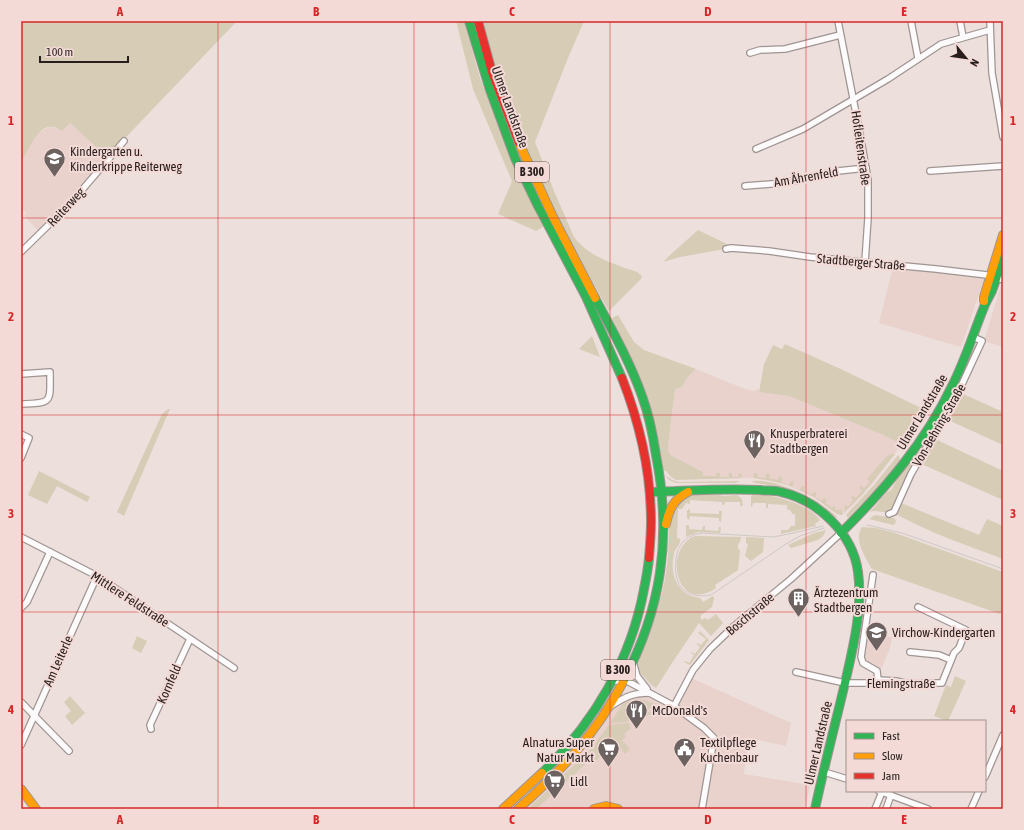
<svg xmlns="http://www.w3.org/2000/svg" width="1024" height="830" viewBox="0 0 1024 830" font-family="'Asap Condensed',sans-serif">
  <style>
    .built { fill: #e9d1cc }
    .green { fill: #d7ccb6 }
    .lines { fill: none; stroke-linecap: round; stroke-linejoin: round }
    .street-casing { stroke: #9f9593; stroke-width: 8 }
    .fast-casing { stroke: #9f9593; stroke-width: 10 }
    .slow-casing { stroke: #9f9593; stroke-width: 10 }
    .jam-casing { stroke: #9f9593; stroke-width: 10 }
    .street { stroke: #fcfafa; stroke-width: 5.5 }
    .fast { stroke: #30b455; stroke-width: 8 }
    .slow { stroke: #ff9f0a; stroke-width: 8 }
    .jam { stroke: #e5322d; stroke-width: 8 }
    .tram { stroke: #cdc9c8; stroke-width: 1 }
    .grid { fill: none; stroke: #d62828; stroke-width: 1; stroke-opacity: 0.55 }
    .labels { text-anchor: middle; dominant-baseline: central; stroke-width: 4; stroke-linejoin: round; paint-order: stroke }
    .shield { fill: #f3dad6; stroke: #645654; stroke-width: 1 }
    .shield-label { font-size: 12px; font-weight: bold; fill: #271e1d }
    .street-label { font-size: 13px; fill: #271e1d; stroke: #f3dad6 }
    .poi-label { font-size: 13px; fill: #271e1d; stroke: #f3dad6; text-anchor: start }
    .neatline { fill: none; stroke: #d62828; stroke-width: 1.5 }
    .grid-label { font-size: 13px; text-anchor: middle; font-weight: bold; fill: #d62828 }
  </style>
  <rect width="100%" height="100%" fill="#eddfdc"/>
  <g class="built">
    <polygon points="70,123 107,157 74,196 40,233 24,215 26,213 21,207 21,161 34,137 41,131 50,127 59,129"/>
    <polygon points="893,267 983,277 984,279 961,347 879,323"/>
    <polygon points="1002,282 1003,282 1003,347 984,341"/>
    <polygon points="696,369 745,389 755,391 758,388 759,392 789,396 881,434 902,444 872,484 853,505 842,515 837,514 814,497 801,491 780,482 753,478 703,479 703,472 672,456 669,453 668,446 675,389 682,387 687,378"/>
    <polygon points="867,634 892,637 890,648 881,670 877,666 867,661 863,656"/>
    <polygon points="689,677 791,723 786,746 748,738 744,774 810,785 805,809 518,809 538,792 604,715 627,696 649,693 674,706"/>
  </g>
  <g class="green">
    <path d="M21,21h216l-130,136 -37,-34 -8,8c-23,-16 -31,18 -41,30z"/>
    <polygon points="456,21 464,21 480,78 512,162 543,227 536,231 498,214 512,181 473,89"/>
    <path d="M481,21h103l-16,37 -33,84 19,49 20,46c15,20 40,27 63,35l5,4 -1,3 -32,32c-23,-40 -46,-81 -66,-122 -26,-54 -46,-111 -62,-168z"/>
    <polygon points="698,230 725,243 727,245 725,249 680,257 663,262 669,256"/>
    <path d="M618,315l16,27 10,8 52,19 -9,9 -5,9 -7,2 -7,57 1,7 3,3 31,16v4h13v-3h4v4h9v-4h3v4h6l1,-4 3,2 -2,3 -64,2 -5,-3 -5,-6h-2c-9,-55 -29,-102 -52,-153z"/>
    <polygon points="592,336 600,357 579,349"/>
    <polygon points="785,344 845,371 921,408 903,445 881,434 789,396 759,392 764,364 773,345 782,349"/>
    <path d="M975,345l-8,24 -12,25 -43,73 -20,44c-7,4 -14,-2 -22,1l16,-19 6,-4 4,-8 29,-39 18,-30 17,-32z"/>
    <polygon points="961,393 1003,412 1003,445 946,419"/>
    <polygon points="168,409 170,409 163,425 124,516 117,512 162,414"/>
    <polygon points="935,439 1003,471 1003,500 919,463"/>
    <polygon points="891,454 895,454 862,495 844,512 845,504 848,507 853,500 851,498 853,495 856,498 862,491 859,488 861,486 864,488 870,482 867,479 886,457"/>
    <polygon points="898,455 900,458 900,464 892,474 848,518 846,515 874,485"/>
    <polygon points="39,471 90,497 87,502 57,486 47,504 28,495"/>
    <polygon points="756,473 758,473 757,477 766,478 766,474 770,474 769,478 778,480 779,476 783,478 781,482 789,485 791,481 794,482 792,487 800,490 802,486 805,487 804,491 812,495 813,492 817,493 815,497 822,501 824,498 827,500 825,503 832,508 834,505 835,510 841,510 842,506 842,515 837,514 814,497 788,485 767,480 753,478 754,474"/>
    <polygon points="665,475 672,480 679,482 740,481 735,483 676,483 669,480"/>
    <path d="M752,481c25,-3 69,19 86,37 -9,-3 -16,-11 -23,-16 -19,-12 -39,-16 -60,-19z"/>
    <path d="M706,493l19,3 12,-1 5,4 1,7h-3v-4h-15l-1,3h-2v-3l-32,-2v4l-4,-1 -4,6h-4l-1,29 3,1c1,5 -4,8 -6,14 -5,21 3,42 26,45l3,4 10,-6 1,2 -2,9 -12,9 2,4 3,-2 3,2 8,-6 7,9 -12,13 -12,-13 -25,37 -18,28c-9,-5 -10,-11 -16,-15l-2,-9 18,-55c8,-17 10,-35 12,-53 1,-14 -1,-40 8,-51 7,-9 19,-11 30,-12z"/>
    <path d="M756,493c18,3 54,11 64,27l-5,4 1,2 -35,8v-4h7l3,-4h4v-12h-3l-1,-3 -4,-2v-4l-19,-1v4h-2v-5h-13l-1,4h-1v-11l2,-2z"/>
    <path d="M901,503l78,32 8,-16 16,7v33c-37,-14 -73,-26 -107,-45z"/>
    <polygon points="689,509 690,509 690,513 719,514 719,511 722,511 721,522 719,521 719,518 690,516 689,520 687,518 687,511"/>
    <polygon points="875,515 894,518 896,521 895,524 893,525 869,519"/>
    <polygon points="686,525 689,525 689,529 702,530 703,526 705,526 705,530 718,531 719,527 721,527 720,533 698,532 686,537"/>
    <path d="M862,527l14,1 19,5 108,39v36l-3,6 -128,-45c-6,-11 -19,-29 -10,-42z"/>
    <polygon points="826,530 823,536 818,540 791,548 788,545 814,533"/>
    <path d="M695,536l46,1 -1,5 -2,2v4l2,3 -2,19 -23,15 1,3c-39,27 -54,-39 -21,-52z"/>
    <polygon points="746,537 764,538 763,552 751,561 745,556 748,544 746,543"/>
    <polygon points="700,631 709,640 690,665 684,662 685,661 689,663 694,655 691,653 692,652 695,654 700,647 697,644 697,643 701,645 706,639 698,633"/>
    <polygon points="137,636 147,641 141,653 132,648"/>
    <polygon points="955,676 966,681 948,721 934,716 946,685 951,687"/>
    <polygon points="70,696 85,713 72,725 65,716 71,711 64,702"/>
    <polygon points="634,699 645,700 656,705 626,722 610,723 623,704"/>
    <polygon points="658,707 672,714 669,716 664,716 659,712 656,712 634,722 634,720"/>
    <polygon points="628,723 631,724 629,726 631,728 624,734 626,737 622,740 630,749 625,754 616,743 593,763 590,760 536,809 528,809 590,750 609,725"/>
  </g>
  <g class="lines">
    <defs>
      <g id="street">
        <polyline points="838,21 860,134 868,180 868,218 865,262"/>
        <polyline points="911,21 918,58"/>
        <polyline points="960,21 963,37"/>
        <polyline points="990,21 992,73 1003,137"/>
        <polyline points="750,53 760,50 785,49 840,35"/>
        <polyline points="756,149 803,129 888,79 941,44 990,30"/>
        <polyline points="930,171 1003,166"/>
        <polyline points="745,186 783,183 838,171 866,168"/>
        <polyline points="726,249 731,248 769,251 810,257 936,269 987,275 1003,280"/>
        <polyline points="21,252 70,204 124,141"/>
        <path d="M21,374l29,-2c0,31 3,31 -29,32"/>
        <polyline points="21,434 29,438 21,458"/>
        <polyline points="889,514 894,512 911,474 957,395 982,341 973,337"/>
        <polyline points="21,537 97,576 234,668"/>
        <polyline points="873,575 861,657 863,663 877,671 878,680"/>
        <polyline points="21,608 27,602 50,552"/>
        <polyline points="910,652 939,655 951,660"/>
        <polyline points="633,662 637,676 647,689"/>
        <polyline points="796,672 845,683 871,683 878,680 896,681 904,683 942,683 954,653 959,648 966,630 918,607"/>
        <polyline points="613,681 627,681 674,706 704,728 714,738 702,809"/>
        <polyline points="21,702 69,751"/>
        <path d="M611,706c14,-9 21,-13 38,-13"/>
        <polyline points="674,706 693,670 710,649 734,626 791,579 841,533"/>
        <polyline points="151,729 150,725 190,639"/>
        <polyline points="21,745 97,576"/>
        <polyline points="824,772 847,779"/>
        <polyline points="985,777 1003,735"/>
        <polyline points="879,791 928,809"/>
        <polyline points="875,809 882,792"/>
        <polyline points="886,809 891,795"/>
        <polyline points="971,809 979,791"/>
      </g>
      <g id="fast">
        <polyline points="469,21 490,90 515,158 538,206 586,297 622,378"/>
        <path d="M595,298c17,32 35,64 47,98 7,19 11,39 14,59 16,82 6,153 -33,227"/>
        <path d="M651,492c36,-1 72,-4 109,-2 7,1 14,0 21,2 37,8 72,42 77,80 5,36 -5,76 -13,111 -10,42 -21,84 -30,126"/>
        <path d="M841,533c44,-44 84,-90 111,-147 13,-25 21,-52 32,-79 2,-5 5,-10 8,-16 6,-16 10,-33 10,-50"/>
        <path d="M542,773c52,-50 89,-113 102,-184 2,-10 4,-20 5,-31"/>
      </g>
      <g id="slow">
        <polyline points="519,143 553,217 595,298"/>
        <polyline points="984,301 984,297 1003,235"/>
        <path d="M666,524c3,-15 8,-25 22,-32"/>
        <polyline points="21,789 36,809"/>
        <polyline points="503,809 542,773"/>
        <path d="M518,809c44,-39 78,-75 105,-127"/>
        <polyline points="594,809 606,806 618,809"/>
      </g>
      <g id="jam">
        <polyline points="478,21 492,72 519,143"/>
        <path d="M622,378c18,46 29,94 29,144 0,12 -1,24 -2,36"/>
      </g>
    </defs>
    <use href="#street" class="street-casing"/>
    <use href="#fast" class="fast-casing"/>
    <use href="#slow" class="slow-casing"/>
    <use href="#jam" class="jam-casing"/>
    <use href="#street" class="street"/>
    <use href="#fast" class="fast"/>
    <use href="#slow" class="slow"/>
    <use href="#jam" class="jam"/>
    <g class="tram">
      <polyline points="867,525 902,533 1003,569"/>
      <path d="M823,526l-34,8 -16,3 -71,-4c-7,1 -12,3 -17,7 -7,6 -9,14 -9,22 -3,25 11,37 35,33l75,-51 14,-8 24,-8"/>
    </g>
  </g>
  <path class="grid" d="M218,21v788M414,21v788M610,21v788M806,21v788M21,218h982M21,415h982M21,612h982"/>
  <defs>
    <symbol id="school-pin" viewBox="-11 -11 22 30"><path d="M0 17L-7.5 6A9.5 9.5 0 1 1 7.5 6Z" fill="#6c6260" stroke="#f3dad6"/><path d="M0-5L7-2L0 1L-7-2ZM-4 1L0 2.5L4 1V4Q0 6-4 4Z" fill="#fff"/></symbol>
    <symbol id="restaurant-pin" viewBox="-11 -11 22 30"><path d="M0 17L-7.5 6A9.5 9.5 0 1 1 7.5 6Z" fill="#6c6260" stroke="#f3dad6"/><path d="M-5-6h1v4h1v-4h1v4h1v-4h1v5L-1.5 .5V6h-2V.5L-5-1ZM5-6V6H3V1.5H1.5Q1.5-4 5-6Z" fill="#fff"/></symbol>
    <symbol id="building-pin" viewBox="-11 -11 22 30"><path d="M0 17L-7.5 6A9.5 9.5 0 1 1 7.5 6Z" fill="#6c6260" stroke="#f3dad6"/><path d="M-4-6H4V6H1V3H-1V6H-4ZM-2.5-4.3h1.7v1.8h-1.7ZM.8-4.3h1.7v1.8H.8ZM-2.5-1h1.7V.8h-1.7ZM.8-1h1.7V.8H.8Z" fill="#fff"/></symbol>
    <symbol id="supermarket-pin" viewBox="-11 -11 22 30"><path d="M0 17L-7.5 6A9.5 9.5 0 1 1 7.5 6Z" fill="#6c6260" stroke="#f3dad6"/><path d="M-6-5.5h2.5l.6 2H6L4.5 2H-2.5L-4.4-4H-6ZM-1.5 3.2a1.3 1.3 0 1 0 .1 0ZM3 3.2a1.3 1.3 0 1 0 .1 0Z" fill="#fff"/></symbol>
    <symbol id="civic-pin" viewBox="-11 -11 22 30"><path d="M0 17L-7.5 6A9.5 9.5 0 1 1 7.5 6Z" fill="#6c6260" stroke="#f3dad6"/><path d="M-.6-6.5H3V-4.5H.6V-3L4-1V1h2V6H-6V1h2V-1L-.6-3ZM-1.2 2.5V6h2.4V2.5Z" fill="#fff"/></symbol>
  </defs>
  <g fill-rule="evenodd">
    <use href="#school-pin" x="42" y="146" width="25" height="34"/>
    <use href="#restaurant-pin" x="742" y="428" width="25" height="34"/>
    <use href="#building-pin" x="786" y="586" width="25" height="34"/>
    <use href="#school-pin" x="864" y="620" width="25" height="34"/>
    <use href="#restaurant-pin" x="624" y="698" width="25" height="34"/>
    <use href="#supermarket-pin" x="596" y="736" width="25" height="34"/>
    <use href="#civic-pin" x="672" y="736" width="25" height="34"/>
    <use href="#supermarket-pin" x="542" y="768" width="25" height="34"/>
  </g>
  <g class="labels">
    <g class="shield">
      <rect x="515" y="162" width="34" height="20" rx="3"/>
      <rect x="601" y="660" width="34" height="20" rx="3"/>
    </g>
    <g class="shield-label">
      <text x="532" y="172">B 300</text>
      <text x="618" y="670">B 300</text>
    </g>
    <g class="street-label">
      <text transform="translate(510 107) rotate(70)">Ulmer Landstraße</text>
      <text transform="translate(861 148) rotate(82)">Hofleitenstraße</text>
      <text transform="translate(806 177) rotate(-10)">Am Ährenfeld</text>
      <text transform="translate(66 207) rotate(-47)">Reiterweg</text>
      <text transform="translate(861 262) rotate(5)">Stadtberger Straße</text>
      <text transform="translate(922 412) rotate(-59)">Ulmer Landstraße</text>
      <text transform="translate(939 425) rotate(-60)">Von-Behring-Straße</text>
      <text transform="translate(130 599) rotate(33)">Mittlere Feldstraße</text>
      <text transform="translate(750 614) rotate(-40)">Boschstraße</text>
      <text transform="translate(58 661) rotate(-66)">Am Leiterle</text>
      <text x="901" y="683">Flemingstraße</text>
      <text transform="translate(169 684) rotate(-66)">Kornfeld</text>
      <text transform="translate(818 743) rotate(-77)">Ulmer Landstraße</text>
    </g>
    <g class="poi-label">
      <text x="70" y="151">Kindergarten u.<tspan x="70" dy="15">Kinderkrippe Reiterweg</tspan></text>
      <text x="770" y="433">Knusperbraterei<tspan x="770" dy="15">Stadtbergen</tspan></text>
      <text x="814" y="592">Ärztezentrum<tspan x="814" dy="15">Stadtbergen</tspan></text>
      <text x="892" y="632">Virchow-Kindergarten</text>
      <text x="652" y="710">McDonald's</text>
      <text x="594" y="742" text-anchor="end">Alnatura Super<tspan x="594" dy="15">Natur Markt</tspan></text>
      <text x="700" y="742">Textilpflege<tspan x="700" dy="15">Kuchenbaur</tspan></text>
      <text x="570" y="781">Lidl</text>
    </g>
  </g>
  <rect width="1024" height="830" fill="none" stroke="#f3dad6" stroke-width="44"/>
  <rect x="846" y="720" width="140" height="72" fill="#f3dad6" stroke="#a18f8c"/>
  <rect x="854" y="733" width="20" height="6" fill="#30b455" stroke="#a18f8c"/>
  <text x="882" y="740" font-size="12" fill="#271e1d">Fast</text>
  <rect x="854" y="753" width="20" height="6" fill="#ff9f0a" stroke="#a18f8c"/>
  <text x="882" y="760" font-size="12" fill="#271e1d">Slow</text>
  <rect x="854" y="773" width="20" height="6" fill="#e5322d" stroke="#a18f8c"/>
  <text x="882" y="780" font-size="12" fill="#271e1d">Jam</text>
  <g transform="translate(966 58) rotate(119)" stroke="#f3dad6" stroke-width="3" paint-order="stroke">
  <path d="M0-3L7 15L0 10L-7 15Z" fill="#271e1d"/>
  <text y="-6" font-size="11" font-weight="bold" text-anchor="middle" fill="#271e1d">N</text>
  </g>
  <path d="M40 56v6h88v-6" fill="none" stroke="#271e1d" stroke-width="2"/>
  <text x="46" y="56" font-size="12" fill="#271e1d" stroke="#f3dad6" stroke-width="3" paint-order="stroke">100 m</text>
  <rect x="22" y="22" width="980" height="786" class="neatline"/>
  <g class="grid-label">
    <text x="120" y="16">A</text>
    <text x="316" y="16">B</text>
    <text x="512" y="16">C</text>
    <text x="708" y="16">D</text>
    <text x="904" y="16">E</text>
    <text x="11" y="125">1</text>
    <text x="1013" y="125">1</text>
    <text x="11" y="321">2</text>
    <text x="1013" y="321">2</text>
    <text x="11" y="518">3</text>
    <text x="1013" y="518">3</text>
    <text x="11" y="714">4</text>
    <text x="1013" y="714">4</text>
    <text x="120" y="824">A</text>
    <text x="316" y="824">B</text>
    <text x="512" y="824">C</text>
    <text x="708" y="824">D</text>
    <text x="904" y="824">E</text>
  </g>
</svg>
